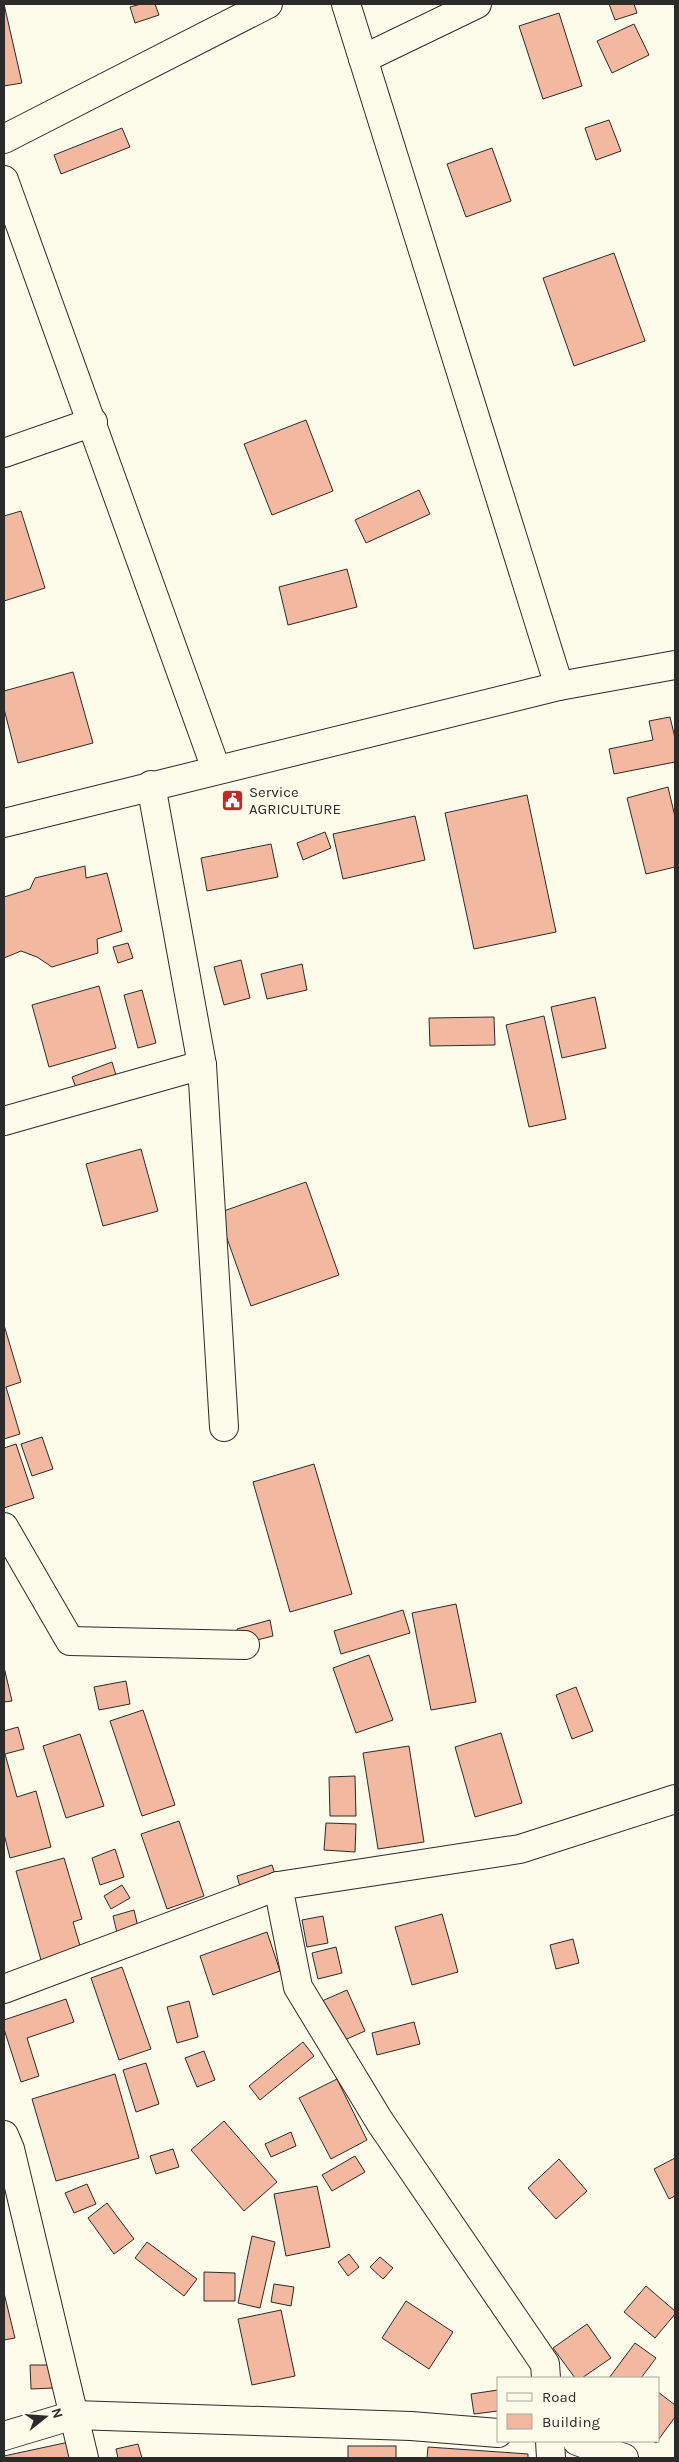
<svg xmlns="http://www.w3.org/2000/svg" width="679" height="2462" viewBox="0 0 679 2462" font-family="Karla,sans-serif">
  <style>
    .building { fill: #f2b8a0; stroke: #2b2b2b }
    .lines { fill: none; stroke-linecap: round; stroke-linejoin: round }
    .minor-casing { stroke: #2b2b2b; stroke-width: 30 }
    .minor { stroke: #fdfbea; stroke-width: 28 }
    .labels { text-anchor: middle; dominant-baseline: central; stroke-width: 4; stroke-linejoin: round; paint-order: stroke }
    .poi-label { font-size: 15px; fill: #2b2b2b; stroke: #fdfbea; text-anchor: start }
  </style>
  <rect width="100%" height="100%" fill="#fdfbea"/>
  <g class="building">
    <polygon points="4,4 22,83 4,86"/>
    <polygon points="141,4 155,4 159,15 135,23 130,7"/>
    <polygon points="609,4 634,4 637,13 615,20"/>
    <polygon points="559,13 582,86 543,99 519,26"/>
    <polygon points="634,24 649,55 612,73 597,41"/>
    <polygon points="609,120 621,151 596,160 585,128"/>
    <polygon points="122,128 130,147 61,174 54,155"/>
    <polygon points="492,148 511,201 466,217 447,164"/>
    <polygon points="614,253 645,341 574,366 543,278"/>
    <polygon points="306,420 333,491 272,515 244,444"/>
    <polygon points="419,490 430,514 366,543 355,520"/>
    <polygon points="21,511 45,588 4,601 4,516"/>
    <polygon points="347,569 357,607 288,625 279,587"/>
    <polygon points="73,672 93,743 18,763 4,709 4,691"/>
    <polygon points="670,717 675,738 675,762 614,774 609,749 653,740 649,721"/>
    <polygon points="668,787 675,817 675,867 646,874 627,798"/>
    <polygon points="527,795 556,932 474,949 445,813"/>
    <polygon points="415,816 425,860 343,879 333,834"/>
    <polygon points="325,832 331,848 303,860 297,843"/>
    <polygon points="271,844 278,877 207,891 201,858"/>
    <polygon points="85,866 86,878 107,873 122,931 97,939 98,953 52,967 37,957 21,951 4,958 4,897 30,889 35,878"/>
    <polygon points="128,943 133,958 118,963 113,947"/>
    <polygon points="241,960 250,998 224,1005 214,967"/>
    <polygon points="302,964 307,990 267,999 261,974"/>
    <polygon points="99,986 116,1048 49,1067 32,1005"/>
    <polygon points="142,990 156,1043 138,1048 124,995"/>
    <polygon points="595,997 606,1048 562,1058 551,1007"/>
    <polygon points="544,1016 566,1119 529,1127 506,1025"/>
    <polygon points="494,1017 495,1045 430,1046 429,1018"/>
    <polygon points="112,1062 116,1075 77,1090 72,1077"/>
    <polygon points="141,1149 158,1211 103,1226 86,1164"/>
    <polygon points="306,1182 339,1275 251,1306 218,1213"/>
    <polygon points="4,1325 21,1382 6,1387 20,1434 4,1439"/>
    <polygon points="42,1437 53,1469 32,1476 21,1444"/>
    <polygon points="16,1444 34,1498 4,1508 4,1448"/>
    <polygon points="314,1464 352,1594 290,1612 253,1482"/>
    <polygon points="456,1604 476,1702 431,1710 412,1613"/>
    <polygon points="403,1610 410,1633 341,1654 334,1631"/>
    <polygon points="270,1620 273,1636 241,1644 237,1629"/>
    <polygon points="369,1655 393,1720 356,1733 333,1668"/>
    <polygon points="4,1667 12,1701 4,1702"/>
    <polygon points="126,1681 130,1704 99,1710 94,1687"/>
    <polygon points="576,1687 593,1731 572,1739 556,1695"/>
    <polygon points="143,1710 175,1805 142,1816 110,1721"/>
    <polygon points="18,1727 24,1749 5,1754 17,1797 36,1791 51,1847 10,1858 4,1834 4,1731"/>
    <polygon points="501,1733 522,1803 475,1817 455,1747"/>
    <polygon points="80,1734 104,1806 66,1818 43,1746"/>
    <polygon points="409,1746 424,1842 378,1849 363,1753"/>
    <polygon points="355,1776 356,1816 330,1816 329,1777"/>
    <polygon points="179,1821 204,1896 167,1909 141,1834"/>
    <polygon points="326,1823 356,1824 355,1852 324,1850"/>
    <polygon points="115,1849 124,1877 100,1885 92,1858"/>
    <polygon points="64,1858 82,1919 73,1922 81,1949 41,1960 16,1871"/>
    <polygon points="272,1865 278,1883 242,1894 237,1876"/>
    <polygon points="122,1885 130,1898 111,1909 104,1896"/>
    <polygon points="134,1910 138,1927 117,1933 113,1916"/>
    <polygon points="442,1914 458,1972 412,1985 395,1927"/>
    <polygon points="323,1916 328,1943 307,1947 302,1920"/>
    <polygon points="267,1932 280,1971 213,1995 200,1956"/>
    <polygon points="573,1939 579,1963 556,1969 550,1945"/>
    <polygon points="336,1947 342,1973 318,1979 312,1953"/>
    <polygon points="122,1967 151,2049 119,2060 91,1978"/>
    <polygon points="347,1990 365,2031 340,2042 322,2001"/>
    <polygon points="66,1999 74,2022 27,2038 39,2076 21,2082 4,2029 4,2020"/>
    <polygon points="189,2001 198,2037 177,2043 167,2007"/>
    <polygon points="414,2022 420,2044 377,2055 372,2033"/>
    <polygon points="303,2042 314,2056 260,2100 249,2086"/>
    <polygon points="204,2051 215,2080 197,2087 185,2058"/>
    <polygon points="146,2063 159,2104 136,2112 123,2070"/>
    <polygon points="115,2074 139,2158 56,2181 32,2099"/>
    <polygon points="337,2079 367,2140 331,2159 299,2098"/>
    <polygon points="224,2121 277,2182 244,2211 191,2150"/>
    <polygon points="291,2132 296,2146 271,2157 265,2144"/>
    <polygon points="173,2149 179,2167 156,2174 150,2156"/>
    <polygon points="355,2156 365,2172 332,2191 322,2175"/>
    <polygon points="675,2158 675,2196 669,2199 654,2169"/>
    <polygon points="559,2159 587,2191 556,2219 528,2188"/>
    <polygon points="87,2184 96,2204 74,2213 65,2193"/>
    <polygon points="317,2186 330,2247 286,2256 274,2194"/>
    <polygon points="107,2203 134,2239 114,2254 88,2218"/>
    <polygon points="252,2236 275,2242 260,2308 238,2303"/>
    <polygon points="147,2242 197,2279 184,2296 135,2258"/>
    <polygon points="349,2254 359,2267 348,2276 338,2262"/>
    <polygon points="380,2257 393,2268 383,2279 370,2267"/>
    <polygon points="204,2272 235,2273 235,2301 204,2301"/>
    <polygon points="274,2284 294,2287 291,2306 271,2302"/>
    <polygon points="646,2286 675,2311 675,2314 655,2338 624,2312"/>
    <polygon points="4,2293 15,2338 4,2340"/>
    <polygon points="406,2301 453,2332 429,2369 382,2338"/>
    <polygon points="281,2310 295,2376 252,2385 238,2319"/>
    <polygon points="587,2324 611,2358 582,2378 575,2378 553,2348"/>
    <polygon points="635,2343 656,2358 641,2378 609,2378"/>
    <polygon points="30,2365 52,2365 53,2388 31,2389"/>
    <polygon points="498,2390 498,2411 474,2414 471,2394"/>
    <polygon points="658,2392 675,2405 675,2417 656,2443 653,2441 658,2441"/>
    <polygon points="69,2442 72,2458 4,2458 4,2456"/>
    <polygon points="138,2444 142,2458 118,2458 116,2449"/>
    <rect x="348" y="2446" width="48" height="12"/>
    <polygon points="428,2447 528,2454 528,2458 427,2458"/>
  </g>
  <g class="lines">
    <defs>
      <g id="minor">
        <polyline points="346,4 559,686"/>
        <polyline points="363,59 477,4"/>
        <polyline points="4,139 268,4"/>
        <polyline points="4,180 216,769"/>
        <polyline points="4,453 93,422"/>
        <polyline points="151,785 202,1065 224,1427"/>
        <polyline points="4,823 559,686 675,665"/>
        <polyline points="4,1121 202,1065"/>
        <polyline points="4,1527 70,1641 245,1645"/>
        <polyline points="278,1886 298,1987 380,2122 545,2364 546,2378"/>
        <polyline points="4,1989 278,1886 520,1849 675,1799"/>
        <polyline points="4,2135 10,2149 84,2458"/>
        <polyline points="4,2436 74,2415 411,2426 498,2433"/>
        <polyline points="550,2441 551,2458"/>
        <polyline points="577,2441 624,2458"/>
      </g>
    </defs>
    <use href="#minor" class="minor-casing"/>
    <use href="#minor" class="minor"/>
  </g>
  <defs>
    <symbol id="civic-square" viewBox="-11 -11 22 22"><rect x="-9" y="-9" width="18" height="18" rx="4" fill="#c62828" stroke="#fdfbea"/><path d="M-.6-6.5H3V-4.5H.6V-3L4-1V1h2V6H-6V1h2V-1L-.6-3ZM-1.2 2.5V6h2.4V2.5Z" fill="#fff"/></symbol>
  </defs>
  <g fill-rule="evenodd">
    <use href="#civic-square" x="220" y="788" width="25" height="25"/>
  </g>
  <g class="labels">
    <g class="poi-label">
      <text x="249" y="792">Service<tspan x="249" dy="17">AGRICULTURE</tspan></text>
    </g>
  </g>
  <rect width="679" height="2462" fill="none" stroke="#2b2b2b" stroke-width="10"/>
  <rect x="497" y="2377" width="162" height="65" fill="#fdfbea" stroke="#a9a89e"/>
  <rect x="507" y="2393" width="25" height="8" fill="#fdfbea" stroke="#a9a89e"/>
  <text x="542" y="2402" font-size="15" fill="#2b2b2b">Road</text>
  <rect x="507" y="2414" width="25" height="15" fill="#f2b8a0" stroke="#a9a89e"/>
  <text x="542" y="2427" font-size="15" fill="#2b2b2b">Building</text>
  <g transform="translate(45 2417) rotate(73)" stroke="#fdfbea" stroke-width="4" paint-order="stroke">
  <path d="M0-4L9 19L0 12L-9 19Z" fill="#2b2b2b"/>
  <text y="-8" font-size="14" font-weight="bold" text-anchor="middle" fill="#2b2b2b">N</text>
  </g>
</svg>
